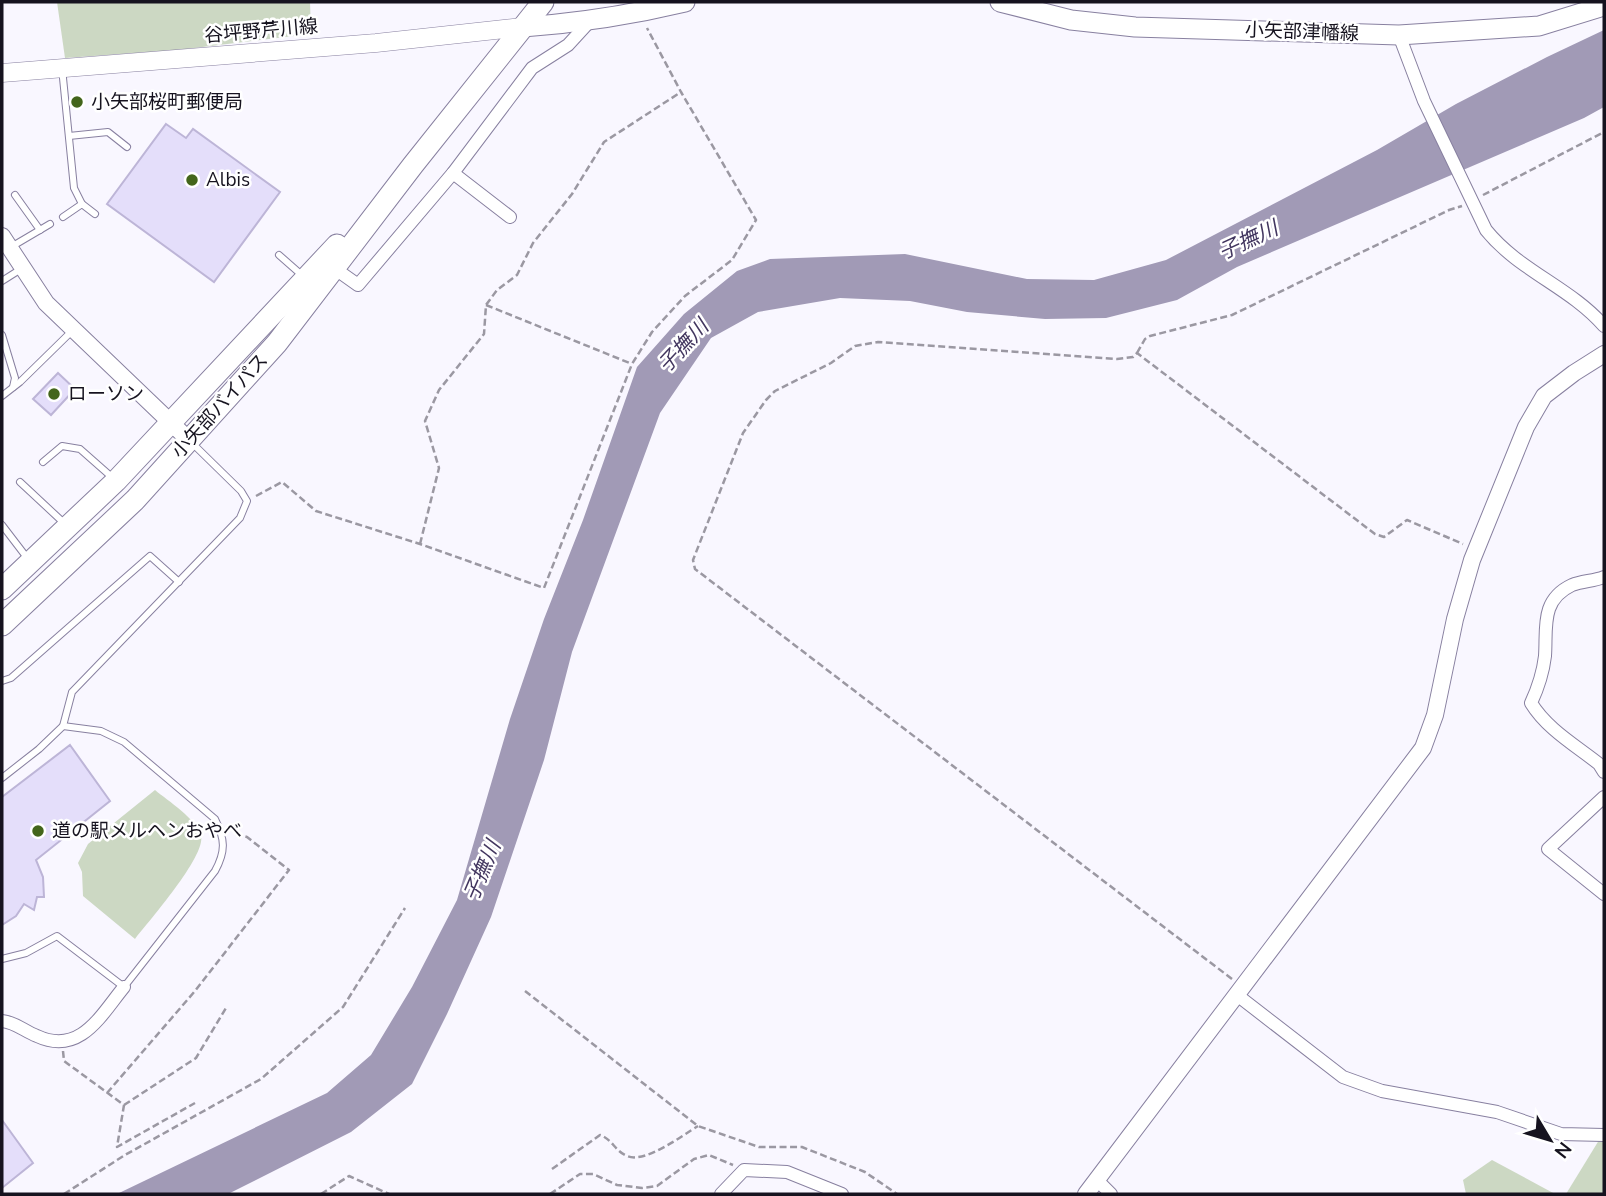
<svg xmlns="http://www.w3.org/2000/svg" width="1606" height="1196" viewBox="0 0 1606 1196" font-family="'Nunito Sans','Noto Sans JP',sans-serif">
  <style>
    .green { fill: #ccd8c3 }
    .water { fill: #a19ab6 }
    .building { fill: #e4defa; stroke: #bdb5d7; stroke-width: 2 }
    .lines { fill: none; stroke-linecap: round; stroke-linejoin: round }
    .service-casing { stroke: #8880a0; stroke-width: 8 }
    .minor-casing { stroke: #8880a0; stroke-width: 14 }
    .tertiary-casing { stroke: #8880a0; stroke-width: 18 }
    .secondary-casing { stroke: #8880a0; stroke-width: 19 }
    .primary-casing { stroke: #8880a0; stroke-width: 21 }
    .trunk-casing { stroke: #8880a0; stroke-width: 23 }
    .path { stroke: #9b98a2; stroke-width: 2.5; stroke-dasharray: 7 3.5; stroke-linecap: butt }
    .service { stroke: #fff; stroke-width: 6 }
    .minor { stroke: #fff; stroke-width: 12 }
    .tertiary { stroke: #fff; stroke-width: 16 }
    .secondary { stroke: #fff; stroke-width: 18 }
    .primary { stroke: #fff; stroke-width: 19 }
    .trunk { stroke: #fff; stroke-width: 21 }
    .poi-dot { fill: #43651b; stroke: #fff; stroke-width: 2.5 }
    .labels { text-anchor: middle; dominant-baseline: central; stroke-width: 5; stroke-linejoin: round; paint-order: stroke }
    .street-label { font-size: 19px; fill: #16131f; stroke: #fff }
    .poi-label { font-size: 19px; fill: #16131f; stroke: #fff; text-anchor: start }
    .water-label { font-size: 21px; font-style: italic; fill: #42365f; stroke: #fff }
  </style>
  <rect width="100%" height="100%" fill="#f9f7ff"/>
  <g class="green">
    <polygon points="57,2 310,2 311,34 178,50 65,58"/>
    <path d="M155,790c13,11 42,29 46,46 5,20 -52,85 -66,103l-52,-43 -1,-24 -4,-9 10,-19z"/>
    <polygon points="1604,1132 1604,1194 1566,1194"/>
    <polygon points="1492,1160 1555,1194 1466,1194 1463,1180"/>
  </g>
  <polygon class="water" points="1604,30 1604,107 1584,118 1237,267 1177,300 1106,318 1045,319 967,312 910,301 840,298 758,312 711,338 660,413 572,652 544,760 491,917 447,1014 412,1084 351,1132 228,1194 117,1194 327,1093 371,1055 412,987 457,900 510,719 544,619 583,520 637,367 684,314 737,271 770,259 905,254 1027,279 1094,280 1166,260 1377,150 1456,104 1547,57"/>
  <g class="building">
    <polygon points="166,124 186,138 193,129 280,192 214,282 107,204"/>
    <polygon points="58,373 75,389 51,415 33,399"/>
    <polygon points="70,745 110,801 36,860 43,877 44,897 37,897 34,910 24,904 16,916 2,925 2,797"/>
    <polygon points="2,1120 33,1163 2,1188"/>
  </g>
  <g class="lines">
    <defs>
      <g id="service">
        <polyline points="62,68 74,188 82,204"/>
        <polyline points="69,136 108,132 127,147"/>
        <polyline points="15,195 40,230"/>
        <polyline points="63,217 82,204 95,214"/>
        <polyline points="11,247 50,224"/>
        <polyline points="279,255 304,277"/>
        <polyline points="2,281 21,269"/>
        <polyline points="2,335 15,378 13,387"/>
        <polyline points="2,396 20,382 72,331"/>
        <polyline points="43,462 62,446 80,449 114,479"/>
        <polyline points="20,482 64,523"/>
        <polyline points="2,525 28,559"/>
        <polyline points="2,681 11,678 150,556 179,582"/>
        <polyline points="2,778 39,749 63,726 72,692 240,518 247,501 241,491 191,442"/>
        <path d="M2,959l24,-6 31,-17 67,51 91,-116c11,-20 10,-32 0,-52l-91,-77 -23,-11 -38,-5"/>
      </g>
      <g id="minor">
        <path d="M1399,35l25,66 62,129c33,41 84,57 118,96"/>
        <polyline points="453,173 510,217"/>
        <polyline points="334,268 358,285 453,173 532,68 568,45 590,21"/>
        <path d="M1604,577c-10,4 -22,4 -32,8 -32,15 -25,43 -27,71 -2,17 -7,32 -14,47 16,26 44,42 68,61l5,8"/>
        <polyline points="1604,797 1548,849 1604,894"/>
        <polyline points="1237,995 1343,1077 1382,1091 1497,1112 1561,1134 1604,1135"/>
        <path d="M2,1021c13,1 22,10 35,15 43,20 64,-21 87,-49"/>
        <polyline points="1097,1180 1111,1194"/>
        <polyline points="721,1194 744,1170 787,1172 842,1194"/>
      </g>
      <g id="tertiary">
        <polyline points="2,236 46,303 190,441"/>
        <polyline points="1086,1194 1423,748 1435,715 1455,619 1472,560 1526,427 1544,396 1574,373 1604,354"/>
      </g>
      <polyline id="secondary" points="2,73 376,43 523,27"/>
      <g id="primary">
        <polyline points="1000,2 1071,20 1135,27 1399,35 1539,26 1604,6"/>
        <path d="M523,27c55,-4 108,-12 162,-25"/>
      </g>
      <g id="trunk">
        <polyline points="2,589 116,481 337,245"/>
        <polyline points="2,625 135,500 277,343 413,165 543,2"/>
      </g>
    </defs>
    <use href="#service" class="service-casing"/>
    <use href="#minor" class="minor-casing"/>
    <use href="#tertiary" class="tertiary-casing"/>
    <use href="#secondary" class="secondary-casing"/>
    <use href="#primary" class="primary-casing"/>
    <use href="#trunk" class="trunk-casing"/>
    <g class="path">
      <polyline points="1483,195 1604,132"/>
      <polyline points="486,305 632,364"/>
      <polyline points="1137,353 1145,339 1150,336 1232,315 1449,210 1462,206"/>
      <polyline points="256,496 282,482 316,511 420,544 544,588 632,364 652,332 685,296 732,260 756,220 681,92 647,28"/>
      <polyline points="420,544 439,468 425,421 439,390 484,334 486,305 497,290 517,275 533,243 572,194 604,142 681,92"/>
      <polyline points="1232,979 695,569 693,560 743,433 766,400 775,391 831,363 855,346 878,342 1117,359 1133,357 1137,353 1375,534 1384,537 1407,520 1463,544"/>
      <polyline points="525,991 698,1126 759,1147 802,1147 865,1172 897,1194"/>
      <polyline points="63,1051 64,1061 124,1105 117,1147 195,1103"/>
      <polyline points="107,1093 195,991 289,870 247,837 232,833"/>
      <polyline points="124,1105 196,1058 226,1008"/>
      <path d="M552,1169l48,-34c12,4 15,16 27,21 18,8 56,-21 71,-30"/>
      <polyline points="64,1194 125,1155 261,1079 343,1007 405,908"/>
      <polyline points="321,1194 349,1176 389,1194"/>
      <polyline points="550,1194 580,1174 593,1174 617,1185 642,1188 657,1186 694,1159 709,1155 733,1165"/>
    </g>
    <use href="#service" class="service"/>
    <use href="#minor" class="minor"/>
    <use href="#tertiary" class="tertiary"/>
    <use href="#secondary" class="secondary"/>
    <use href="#primary" class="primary"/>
    <use href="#trunk" class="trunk"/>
  </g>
  <g class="poi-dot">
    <circle cx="77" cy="102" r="7"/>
    <circle cx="192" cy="180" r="7"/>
    <circle cx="54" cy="394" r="7"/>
    <circle cx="38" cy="831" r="7"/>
  </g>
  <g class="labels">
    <g class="street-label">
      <text transform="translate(261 31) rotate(-5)">谷坪野芹川線</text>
      <text transform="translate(1302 32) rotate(2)">小矢部津幡線</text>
      <text transform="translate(220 406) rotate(-48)">小矢部バイパス</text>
    </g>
    <g class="poi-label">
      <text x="91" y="102">小矢部桜町郵便局</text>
      <text x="206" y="180">Albis</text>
      <text x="68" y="394">ローソン</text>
      <text x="52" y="831">道の駅メルヘンおやべ</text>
    </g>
    <g class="water-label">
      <text transform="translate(1248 240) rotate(-25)">子撫川</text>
      <text transform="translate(683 346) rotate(-47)">子撫川</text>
      <text transform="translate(482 871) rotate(-67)">子撫川</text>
    </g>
  </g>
  <rect width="1606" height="1196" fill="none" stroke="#16131f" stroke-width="7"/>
  <g transform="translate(1550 1140) rotate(128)" stroke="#ffffff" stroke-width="5" paint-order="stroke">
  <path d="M0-5L12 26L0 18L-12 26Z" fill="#16131f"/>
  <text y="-10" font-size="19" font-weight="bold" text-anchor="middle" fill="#16131f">N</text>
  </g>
</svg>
